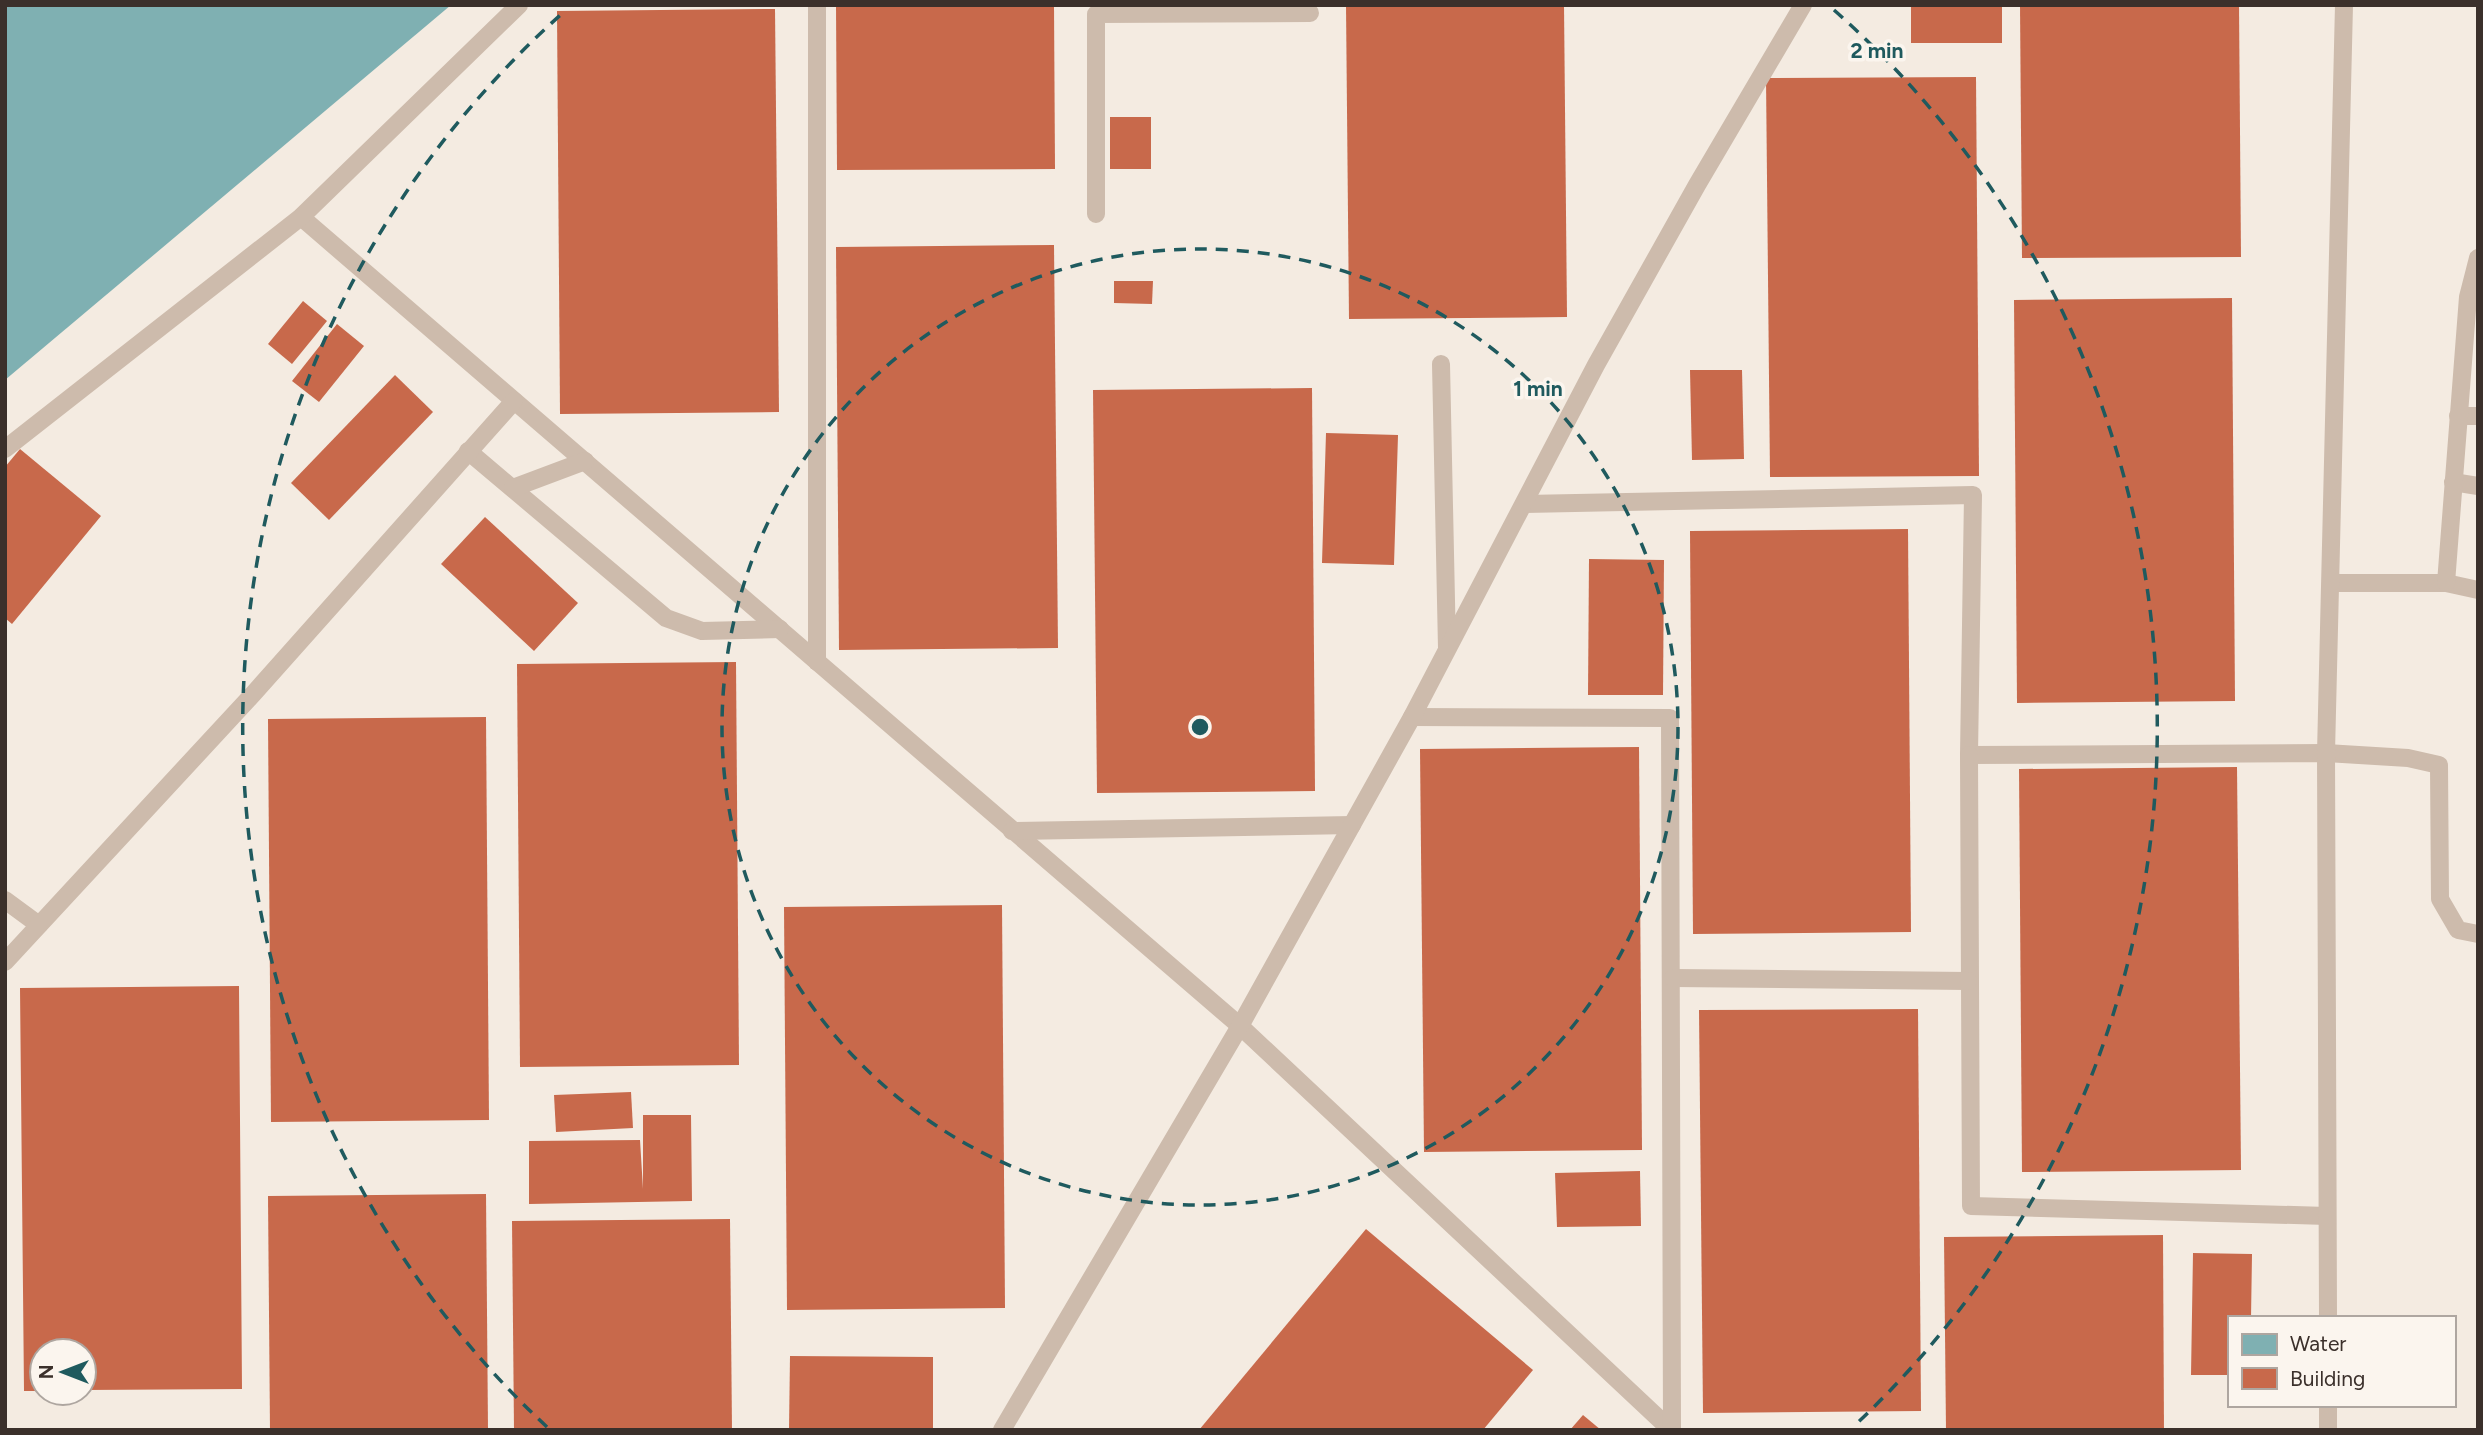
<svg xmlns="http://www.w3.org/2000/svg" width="2483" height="1435" viewBox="0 0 2483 1435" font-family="Figtree,sans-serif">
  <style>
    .water { fill: #7fb0b2 }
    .building { fill: #c8694b }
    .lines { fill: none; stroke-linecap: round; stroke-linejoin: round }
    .lane { stroke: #cdbbac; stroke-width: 18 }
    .ring { fill: none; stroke: #1f5a5e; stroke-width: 3.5; stroke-dasharray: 12 9 }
    .centre { fill: #1f5a5e; stroke: #fbf5ee; stroke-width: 3.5 }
    .ring-label { font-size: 21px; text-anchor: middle; font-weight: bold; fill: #1f5a5e; stroke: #fbf5ee; stroke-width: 7; stroke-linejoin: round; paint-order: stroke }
  </style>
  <rect width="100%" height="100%" fill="#f4ebe1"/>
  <polygon class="water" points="5,5 451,5 5,380"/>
  <g class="building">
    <polygon points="836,5 1054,5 1055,169 837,170"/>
    <polygon points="1346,5 1564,5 1567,317 1349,319"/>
    <rect x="1911" y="5" width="91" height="38"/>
    <polygon points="2020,5 2239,5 2241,257 2022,258"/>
    <polygon points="775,9 779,412 560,414 557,11"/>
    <polygon points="1976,77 1979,476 1770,477 1766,78"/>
    <rect x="1110" y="117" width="41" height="52"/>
    <polygon points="1054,245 1058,648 839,650 836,247"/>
    <polygon points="1114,281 1153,281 1152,304 1114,303"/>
    <polygon points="2232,298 2235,701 2017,703 2014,300"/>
    <polygon points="303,301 327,321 292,364 268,344"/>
    <polygon points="337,324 364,346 319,402 292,381"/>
    <polygon points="1690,370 1742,370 1744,459 1692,460"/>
    <polygon points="395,375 433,412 329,520 291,483"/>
    <polygon points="1312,388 1315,791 1097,793 1093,390"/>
    <polygon points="1326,433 1398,435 1394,565 1322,563"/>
    <polygon points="20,449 101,516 12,624 5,618 5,467"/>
    <polygon points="485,517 578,603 534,651 441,564"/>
    <polygon points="1908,529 1911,932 1693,934 1690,531"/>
    <polygon points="1589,559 1664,560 1663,695 1588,695"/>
    <polygon points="736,662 739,1065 520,1067 517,664"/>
    <polygon points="486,717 489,1120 271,1122 268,719"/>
    <polygon points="1639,747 1642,1150 1424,1152 1420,749"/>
    <polygon points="2237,767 2241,1170 2022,1172 2019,769"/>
    <polygon points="1002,905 1005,1308 787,1310 784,907"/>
    <polygon points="239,986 242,1389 84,1390 84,1351 42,1351 42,1391 24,1391 20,988"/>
    <polygon points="1918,1009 1921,1411 1703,1413 1699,1010"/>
    <polygon points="631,1092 633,1128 556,1132 554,1095"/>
    <polygon points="643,1115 691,1115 692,1201 529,1204 529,1141 640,1140 643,1189"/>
    <polygon points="1640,1171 1641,1226 1557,1227 1555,1173"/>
    <polygon points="486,1194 488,1430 270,1430 268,1196"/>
    <polygon points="730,1219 732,1430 514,1430 512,1221"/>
    <polygon points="1366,1229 1533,1370 1483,1430 1199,1430"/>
    <polygon points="2163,1235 2164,1430 1946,1430 1944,1237"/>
    <polygon points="2193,1253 2252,1254 2251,1318 2229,1318 2229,1375 2191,1375"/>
    <polygon points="790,1356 933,1357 933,1430 789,1430"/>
    <polygon points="1583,1415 1601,1430 1570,1430"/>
  </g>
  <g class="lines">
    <g class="lane">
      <polyline points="1096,214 1096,14 1310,13"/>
      <polyline points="301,217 1240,1026 1671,1430"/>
      <polyline points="1441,364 1447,648"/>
      <polyline points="2458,416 2478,416"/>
      <polyline points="5,449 301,217 519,5"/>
      <polyline points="468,451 666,618 702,631 780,629"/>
      <polyline points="2453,482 2478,486"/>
      <polyline points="513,488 585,461"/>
      <polyline points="1525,504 1973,495 1969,755 2326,753 2408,758 2439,765 2440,899 2458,930 2478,934"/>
      <polyline points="2331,583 2446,583 2478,590"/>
      <polyline points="2446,583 2468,297 2478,258"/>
      <polyline points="817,662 817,5"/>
      <polyline points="1412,717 1670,718 1672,1430"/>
      <polyline points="1969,755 1971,1206 2327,1216"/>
      <polyline points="1012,831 1352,825"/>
      <polyline points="5,900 39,925"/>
      <polyline points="5,962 254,693 514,401"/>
      <polyline points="1673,978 1968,981"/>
      <polyline points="2328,1318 2326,753 2344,5"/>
      <polyline points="2328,1405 2328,1430"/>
      <polyline points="1002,1430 1240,1026 1412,717 1596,365 1697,185 1803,5"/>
    </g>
  </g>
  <g class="ring">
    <circle cx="1200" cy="727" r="478"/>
    <path d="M547 1427A957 957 0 0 1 566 10M1834 10A957 957 0 0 1 1853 1427"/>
  </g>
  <circle cx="1200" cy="727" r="10" class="centre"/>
  <g class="ring-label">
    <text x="1877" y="58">2 min</text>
    <text x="1538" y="396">1 min</text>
  </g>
  <rect width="2483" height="1435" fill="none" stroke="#3b302b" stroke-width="14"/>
  <rect x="2228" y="1316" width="228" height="91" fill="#fbf5ee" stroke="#aea6a0" stroke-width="2"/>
  <rect x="2242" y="1334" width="35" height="21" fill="#7fb0b2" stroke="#aea6a0" stroke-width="2"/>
  <text x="2290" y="1351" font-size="21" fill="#3b302b">Water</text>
  <rect x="2242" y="1368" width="35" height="21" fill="#c8694b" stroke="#aea6a0" stroke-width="2"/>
  <text x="2290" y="1386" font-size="21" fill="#3b302b">Building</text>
  <g transform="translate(63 1372) rotate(270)"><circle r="33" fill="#fbf5ee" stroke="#aea6a0" stroke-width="2"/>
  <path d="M0-5L12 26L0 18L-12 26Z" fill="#1f5a5e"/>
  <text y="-10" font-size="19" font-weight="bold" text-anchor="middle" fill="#3b302b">N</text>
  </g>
</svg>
